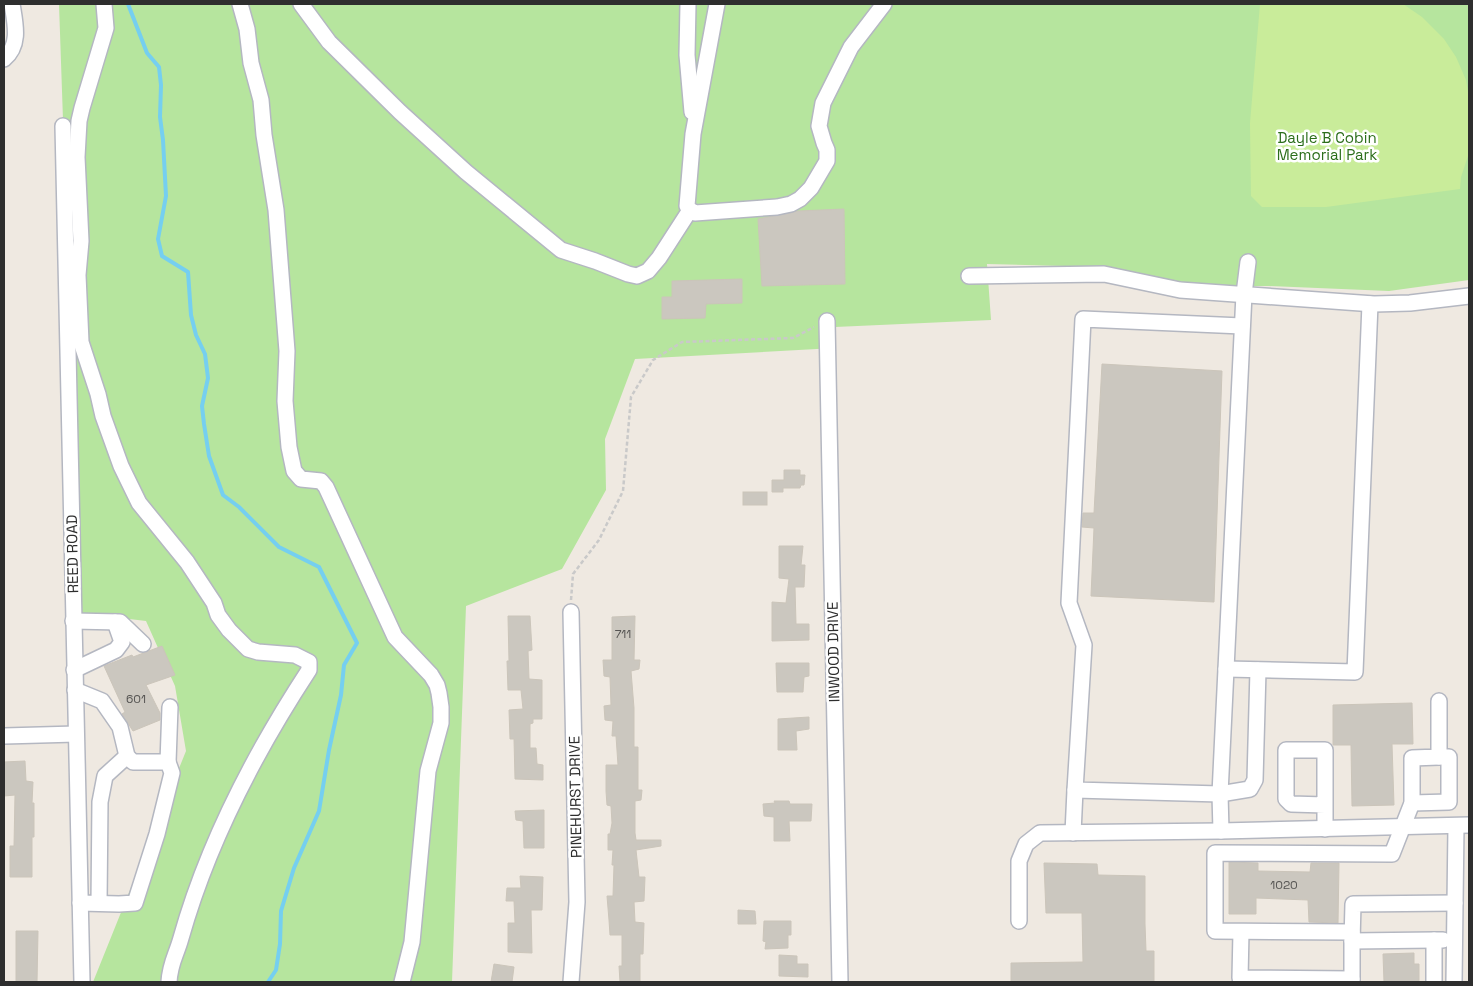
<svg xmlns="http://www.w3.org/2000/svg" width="1473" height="986" viewBox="0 0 1473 986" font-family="'Space Grotesk',sans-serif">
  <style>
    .green { fill: #b6e59e }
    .pitch { fill: #c9ec9a }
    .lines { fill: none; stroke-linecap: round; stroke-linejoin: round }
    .stream { stroke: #75cff0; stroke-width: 4 }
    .building { fill: #cbc7bf; stroke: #cbc5ba }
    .minor-casing { stroke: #b4b7c1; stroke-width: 18 }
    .path { stroke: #c9c9c9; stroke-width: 2.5; stroke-dasharray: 4 2.5; stroke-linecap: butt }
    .minor { stroke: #fff; stroke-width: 15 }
    .labels { text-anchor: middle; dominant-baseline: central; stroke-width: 5; stroke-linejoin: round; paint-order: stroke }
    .number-label { font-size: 12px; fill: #555452 }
    .park-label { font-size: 15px; fill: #2c6e1b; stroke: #fff }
    .street-label { font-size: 15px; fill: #2e2e2e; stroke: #fff }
  </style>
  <rect width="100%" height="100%" fill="#efe9e1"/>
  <polygon class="green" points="59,4 1469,4 1469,280 1389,291 1269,286 1204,286 1188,285 1101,267 987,264 991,320 835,327 835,348 635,359 605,439 606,490 562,569 466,606 452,982 93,982 186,751 175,686 146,621 80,613"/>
  <polygon class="pitch" points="1260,4 1403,4 1422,17 1444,39 1456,57 1466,80 1469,98 1469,153 1461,177 1460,189 1326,207 1262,207 1251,196 1250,123"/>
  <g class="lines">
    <polyline class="stream" points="128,4 147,53 159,67 161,85 160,117 163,140 166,196 158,239 162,256 188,272 191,315 196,335 205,354 208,378 202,406 204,424 209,456 223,495 239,507 279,547 319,567 357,643 344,665 341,695 329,750 319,811 294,868 281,911 280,944 276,970 268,982"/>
  </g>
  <g class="building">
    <polygon points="844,209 845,284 762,286 758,219 798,211"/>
    <polygon points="742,279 742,303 706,304 705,318 662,319 662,297 672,297 672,281"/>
    <polygon points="1102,364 1222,371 1214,602 1091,596 1094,528 1082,527 1083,513 1094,513"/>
    <polygon points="784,470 800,470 800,475 805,475 804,485 801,485 800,488 783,488 783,492 772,492 772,480 784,480"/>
    <rect x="743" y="492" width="24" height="13"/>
    <polygon points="779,546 803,546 801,565 805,565 804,587 795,587 796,624 809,624 809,640 772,641 772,602 786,603 789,579 779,578"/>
    <polygon points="508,616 530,616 532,650 528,651 529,679 542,680 542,719 533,719 533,723 530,724 530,748 536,748 537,764 543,765 543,780 515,779 514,739 510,739 509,710 523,709 521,690 508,690 507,661 509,661"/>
    <polygon points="635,616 634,660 640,660 639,669 631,671 634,708 634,747 638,747 638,790 642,790 641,800 635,801 635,833 636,840 661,840 661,846 636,850 639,877 645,877 644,901 634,902 635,922 644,923 643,954 640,954 640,982 620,982 619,966 622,966 622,935 610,935 609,920 607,896 613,896 614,865 612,865 613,850 608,850 608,834 610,834 612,823 611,806 607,805 606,791 606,765 618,765 616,736 612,736 613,721 605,720 604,706 611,705 610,677 604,676 603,660 612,660 612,617"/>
    <polygon points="162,646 175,675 146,685 160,713 160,720 133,731 122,714 125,712 104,666 132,655 133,657"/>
    <polygon points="776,663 809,663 809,676 804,677 803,692 777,692"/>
    <polygon points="1412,703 1413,744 1392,744 1394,805 1352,806 1351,745 1333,745 1333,705"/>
    <polygon points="809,717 809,729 796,731 797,750 778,750 778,719"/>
    <polygon points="25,761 26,781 33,782 32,803 34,803 34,837 32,837 32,877 10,877 10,846 14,846 15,795 4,796 4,762"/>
    <polygon points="774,801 789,801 790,804 812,804 811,821 789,821 790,841 774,841 774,817 764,816 763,804 775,803"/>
    <polygon points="544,810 544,848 524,848 523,821 516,820 515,811"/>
    <polygon points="1229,862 1258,863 1258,871 1310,872 1311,863 1339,863 1338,923 1309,922 1308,900 1256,898 1256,914 1229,914"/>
    <polygon points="1044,863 1097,864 1098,875 1145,876 1145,924 1146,951 1154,951 1154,982 1011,982 1011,963 1083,962 1082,913 1046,913"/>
    <polygon points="520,876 543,877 542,910 531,910 532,953 508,952 508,923 515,923 514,901 506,901 507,888 521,888"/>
    <polygon points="738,910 755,911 756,924 738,924"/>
    <polygon points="764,921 791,921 791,935 788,935 788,948 765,949 766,942 763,941"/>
    <polygon points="16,931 38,931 37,982 16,982"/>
    <polygon points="1414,953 1414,964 1419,964 1419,982 1384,982 1383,954"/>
    <polygon points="779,955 797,956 797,964 808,964 808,977 779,976"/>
    <polygon points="494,964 514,967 512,982 491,982"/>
  </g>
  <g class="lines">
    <defs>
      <g id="minor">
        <path d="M104,4l2,24 -24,80 -3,13 -2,36 4,84 -3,34 3,67 17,52 5,22 18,50 18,37 48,59 27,41 4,12 11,15 19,19 10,3 37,3 14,7v8c-55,84 -101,172 -128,268 -5,18 -11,25 -12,44"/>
        <polyline points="240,4 247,29 251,63 261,100 264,135 276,210 287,351 285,401 289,447 294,471 301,479 321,481 326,487 395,637 431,675 437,685 439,693 441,707 441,723 428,771 412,942 402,982"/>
        <polyline points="301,4 329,42 400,112 466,172 561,250 595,261 628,274 637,276 648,271 659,258 690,210"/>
        <polyline points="688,4 687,55 692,112"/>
        <polyline points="717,4 693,134 687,206 690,210 695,213 777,207 791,204 800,199 811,188 827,161 827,150 824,143 819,126 823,103 851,47 884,4"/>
        <path d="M4,59c17,-14 11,-36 8,-55"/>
        <polyline points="63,126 82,982"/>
        <polyline points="969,276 1104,274 1180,290 1374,304 1410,303 1469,296"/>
        <polyline points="827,321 840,982"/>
        <polyline points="1242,326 1083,319 1069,603 1084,645 1075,790 1220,794 1250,789 1255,780 1258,670"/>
        <polyline points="73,621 120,622 143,644"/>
        <polyline points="1226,669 1355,672 1370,304"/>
        <polyline points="74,670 116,650 122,642 115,622"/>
        <polyline points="75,690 102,701 120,727 127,756 133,762 168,762 172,773 157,834 135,903 119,904 80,903"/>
        <polyline points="4,736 76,734"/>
        <polyline points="168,762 170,707"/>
        <polyline points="1412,803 1449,802 1449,757 1439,757"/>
        <polyline points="1325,829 1325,750 1286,750 1286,799 1291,804 1325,805"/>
        <polyline points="1221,831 1220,794 1244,294 1248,262"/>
        <polyline points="1073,833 1075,790"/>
        <polyline points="99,903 100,802 105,776 127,756"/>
        <polyline points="1019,921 1019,861 1026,844 1040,833 1221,831 1469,825"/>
        <polyline points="1241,932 1240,978 1352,979"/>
        <polyline points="1352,932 1215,931 1215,853 1392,854 1412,803 1412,758 1439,757 1439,701"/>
        <polyline points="1434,940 1352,941 1353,904 1455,903"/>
        <polyline points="571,982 577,902 571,612"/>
        <polyline points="1352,982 1352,941"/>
        <polyline points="1434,982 1434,940 1443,940"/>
        <polyline points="1454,982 1456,826"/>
      </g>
    </defs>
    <use href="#minor" class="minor-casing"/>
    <polyline class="path" points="571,600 573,574 599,540 623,491 631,397 653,360 682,342 793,338 814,327"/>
    <use href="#minor" class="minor"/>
  </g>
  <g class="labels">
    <g class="number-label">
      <text x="623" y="634">711</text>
      <text x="136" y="699">601</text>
      <text x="1284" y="885">1020</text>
    </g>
    <g class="park-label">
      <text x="1327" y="137">Dayle B Cobin<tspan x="1327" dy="17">Memorial Park</tspan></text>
    </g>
    <g class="street-label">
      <text transform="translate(72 554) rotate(-91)">REED ROAD</text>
      <text transform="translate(833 652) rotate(-91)">INWOOD DRIVE</text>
      <text transform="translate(575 797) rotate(-91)">PINEHURST DRIVE</text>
    </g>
  </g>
  <rect width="1473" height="986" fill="none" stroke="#2e2e2e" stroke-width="10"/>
</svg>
